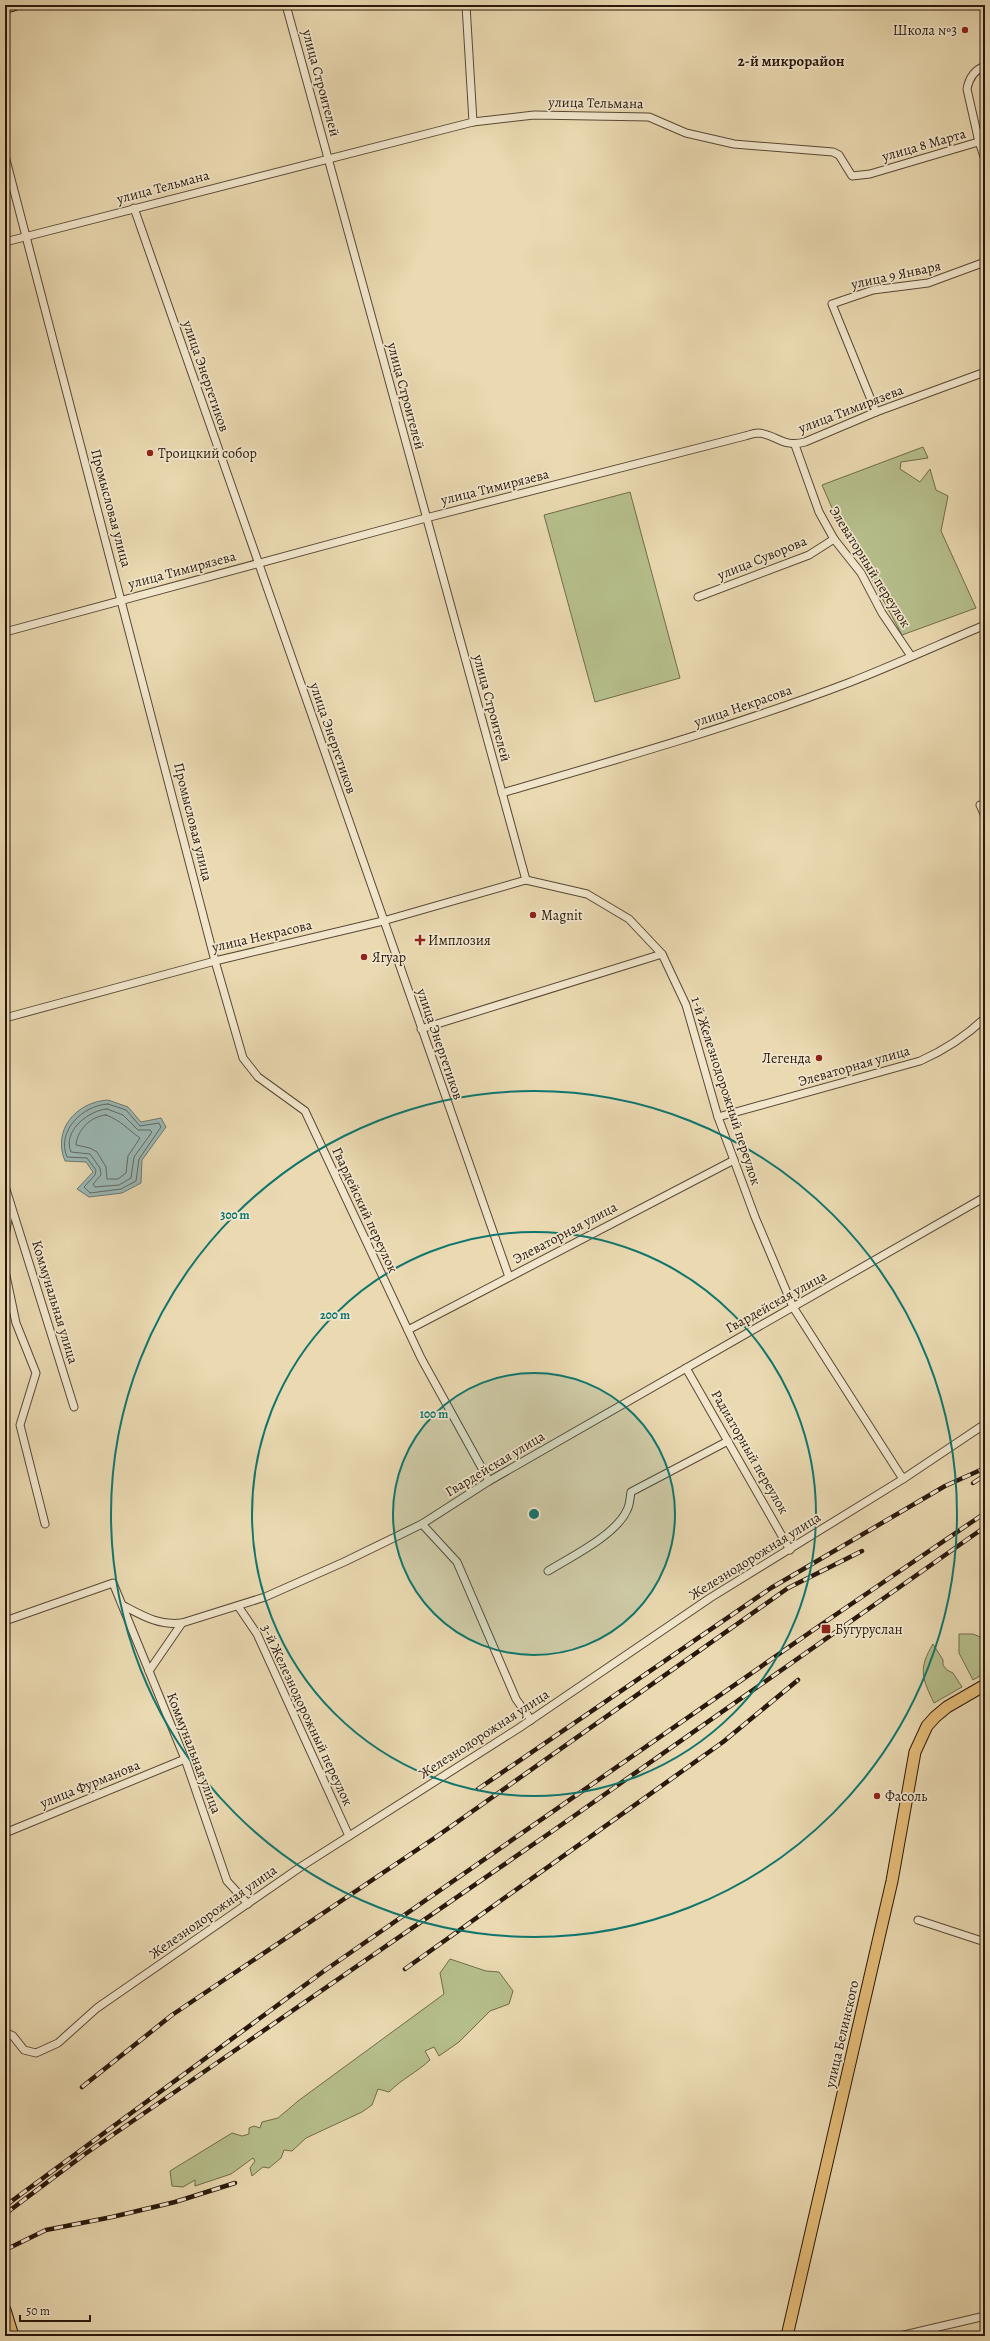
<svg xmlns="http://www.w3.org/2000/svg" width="990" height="2341" viewBox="0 0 990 2341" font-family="Alegreya,serif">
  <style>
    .green { fill: #b6bf8c; stroke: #706c4c }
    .water { fill: #9bb8b5; stroke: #6d7871 }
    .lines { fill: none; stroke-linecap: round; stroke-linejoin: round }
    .shore { stroke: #626860; stroke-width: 1 }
    .minor-casing { stroke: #594835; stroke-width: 9 }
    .secondary-casing { stroke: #29180c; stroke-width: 12 }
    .primary-casing { stroke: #29180c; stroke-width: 13 }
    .minor { stroke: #f1e6cc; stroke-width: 7 }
    .secondary { stroke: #f1e6cc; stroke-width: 10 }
    .primary { stroke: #e5bc78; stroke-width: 11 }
    .rail-casing { stroke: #29180c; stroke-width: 4.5 }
    .rail { stroke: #f1e6cc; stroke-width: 3; stroke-dasharray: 9; stroke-linecap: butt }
    .ring { fill: none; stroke: #0f766e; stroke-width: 2 }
    .poi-dot { fill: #8f2418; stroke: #f1e6cc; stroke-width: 1.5 }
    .labels { text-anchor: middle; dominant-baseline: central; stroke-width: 3.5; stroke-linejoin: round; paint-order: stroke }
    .poi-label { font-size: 14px; fill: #29180c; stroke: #f1e6cc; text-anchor: start }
    .street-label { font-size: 14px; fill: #29180c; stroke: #f1e6cc }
    .neighbourhood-label { font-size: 15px; font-weight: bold; fill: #29180c; stroke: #f1e6cc }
    .centre { fill: #0f766e; stroke: #f1e6cc; stroke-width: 2 }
    .ring-label { font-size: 12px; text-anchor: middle; font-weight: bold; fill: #0f766e; stroke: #f1e6cc; stroke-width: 3.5; stroke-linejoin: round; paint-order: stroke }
  </style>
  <rect width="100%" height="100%" fill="#ead9b1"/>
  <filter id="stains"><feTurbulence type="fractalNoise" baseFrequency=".005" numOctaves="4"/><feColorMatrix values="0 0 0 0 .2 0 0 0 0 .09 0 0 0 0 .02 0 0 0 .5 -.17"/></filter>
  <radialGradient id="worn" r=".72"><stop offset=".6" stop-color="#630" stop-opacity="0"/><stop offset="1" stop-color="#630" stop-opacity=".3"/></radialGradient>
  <g class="green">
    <polygon points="923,447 928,458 901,462 900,469 920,482 930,469 936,490 948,496 941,531 976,608 902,635 868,572 834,519 835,515 822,485"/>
    <polygon points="630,492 680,678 595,702 544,515"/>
    <polygon points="959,1634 973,1634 985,1639 985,1673 973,1680 959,1653"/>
    <path d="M933,1644l10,16v5l4,5 6,3 9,14 -28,16c-12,-25 -16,-34 -1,-59z"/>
    <path d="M450,1959l36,12 13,1 14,19 -4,13 -19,7 -31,31 -20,14 -5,-9 -9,4 5,9c-14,13 -27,18 -41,32l-11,-3 -6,16 -10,7 -56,26 -14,13 -8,-1 -3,8 -12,10 -6,-1 -11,9 -2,-8 5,-7 -2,-3 -22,16 -36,12v-6l-12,7 -11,-1 -2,-15 62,-38 10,3 7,-2v-6l5,-2 6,2 2,-6 16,-4 20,-17 146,-107 -4,-21z"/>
  </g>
  <path class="water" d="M108,1100l20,7 13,15 20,-4 5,9 -24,33 -1,23 -19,10 -33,4 -12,-8 16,-17 -7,-10 -21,-1c-13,-31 11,-59 43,-61z"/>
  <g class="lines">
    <g class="shore">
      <path d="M108,1104l18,6 14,16 19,-3 2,4 -22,32 -3,22 -15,8 -31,4 -6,-6 11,-12 1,-5 -9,-12 -20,-1c-11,-26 16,-52 41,-53z"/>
      <path d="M107,1109l16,6 15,15h12l2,2 -18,25 -3,21 -12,7 -24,2 -2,-3 8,-9 -1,-7 -10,-14 -19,-2c-9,-21 18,-42 36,-43z"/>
      <path d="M106,1115c16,6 21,14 34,23l-12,18 -2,17 -8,6h-11l-1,-12 -9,-15 -7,-4 -14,-3c1,-15 15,-29 30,-30z"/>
    </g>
    <defs>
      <g id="minor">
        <polyline points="286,5 526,880"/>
        <path d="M985,66c-11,4 -16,12 -18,23l12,53 6,17"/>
        <polyline points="473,122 534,115 649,117 686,133 734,144 833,152 839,155 852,176 870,174 985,140"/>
        <polyline points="5,156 215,961 243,1058 258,1077 305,1111 421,1358 489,1481"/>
        <polyline points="134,208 509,1277"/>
        <polyline points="5,242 473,122 466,5"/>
        <polyline points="876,412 832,304 873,290 928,283 985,262"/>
        <polyline points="795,445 819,512 834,539 861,573 882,613 911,656"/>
        <polyline points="698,597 809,555 834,539"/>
        <path d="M5,632l421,-114 319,-82c4,-1 9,-3 13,-3 18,1 24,15 47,9l71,-30 109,-40"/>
        <path d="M502,793c117,-34 233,-67 346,-110 46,-18 92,-39 137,-58"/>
        <polyline points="985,805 980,805 985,816"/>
        <polyline points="5,1018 215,961 383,921 526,880 587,894 629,919 662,954 686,1005 718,1117 755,1217 793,1307 903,1479"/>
        <polyline points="421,1029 662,954"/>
        <path d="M718,1117l202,-56c25,-11 45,-24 65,-43"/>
        <polyline points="5,1186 74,1407"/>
        <polyline points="5,1206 10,1205 5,1237"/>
        <polyline points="5,1271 16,1323 36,1373 20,1425 45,1524"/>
        <polyline points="408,1330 734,1160"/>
        <polyline points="686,1368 790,1550"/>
        <polyline points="422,1524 457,1562 516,1699 531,1720"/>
        <path d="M548,1571c23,-14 68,-36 79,-61 3,-5 3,-13 4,-18l97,-51"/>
        <path d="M124,1606c19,10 36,20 58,17l83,-26 79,-35 78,-38 67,-43 496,-284"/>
        <polyline points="238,1606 257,1634 349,1836"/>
        <polyline points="5,1621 113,1583 185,1759 227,1881 248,1904"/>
        <polyline points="149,1671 182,1623"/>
        <polyline points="5,1833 185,1759"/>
        <polyline points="918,1920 985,1942"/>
        <polyline points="5,2032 13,2036 24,2050 36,2053 58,2043 97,2008 302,1866 519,1728 710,1598 903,1479 985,1424"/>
        <polyline points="900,2336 985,2316"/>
      </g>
      <polyline id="secondary" points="5,8 15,5"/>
      <g id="primary">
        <polyline points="5,2310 13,2336"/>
        <polyline points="787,2336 892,1881 915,1752 927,1726 935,1717 947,1707 985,1685"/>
      </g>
    </defs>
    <use href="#minor" class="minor-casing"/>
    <use href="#secondary" class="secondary-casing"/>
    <use href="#primary" class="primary-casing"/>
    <use href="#minor" class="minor"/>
    <use href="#secondary" class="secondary"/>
    <use href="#primary" class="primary"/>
    <defs>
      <g id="rail">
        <polyline points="973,1483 985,1475"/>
        <polyline points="478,1789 771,1588 945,1486 985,1468"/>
        <polyline points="405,1969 723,1742 798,1680"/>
        <polyline points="82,2087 172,2015 436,1837 788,1588 862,1551"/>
        <polyline points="5,2206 324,1971 822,1624 985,1513"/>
        <polyline points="5,2214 85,2154 554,1830 985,1527"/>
        <polyline points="5,2250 46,2230 112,2217 175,2202 235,2183"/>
      </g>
    </defs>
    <use href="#rail" class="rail-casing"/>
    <use href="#rail" class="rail"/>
  </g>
  <circle cx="534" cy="1514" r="141" fill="#0f766e" fill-opacity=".12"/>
  <g class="ring">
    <circle cx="534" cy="1514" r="141"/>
    <circle cx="534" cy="1514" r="282"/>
    <circle cx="534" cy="1514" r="423"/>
  </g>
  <g class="poi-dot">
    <circle cx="965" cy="30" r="4"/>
    <circle cx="150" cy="453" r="4"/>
    <circle cx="533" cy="915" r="4"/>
    <path d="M418 934h4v4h4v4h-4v4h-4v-4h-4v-4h4z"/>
    <circle cx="364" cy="957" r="4"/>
    <circle cx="819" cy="1058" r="4"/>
    <rect x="821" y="1624" width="10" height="10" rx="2"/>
    <circle cx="877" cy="1796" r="4"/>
  </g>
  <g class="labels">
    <g class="poi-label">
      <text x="957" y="30" text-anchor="end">Школа №3</text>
      <text x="158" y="453">Троицкий собор</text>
      <text x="541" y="915">Magnit</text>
      <text x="428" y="940">Имплозия</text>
      <text x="372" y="957">Ягуар</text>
      <text x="811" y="1058" text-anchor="end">Легенда</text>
      <text x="835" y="1629">Бугуруслан</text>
      <text x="885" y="1796">Фасоль</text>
    </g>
    <g class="street-label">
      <text transform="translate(321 83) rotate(75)">улица Строителей</text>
      <text transform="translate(596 103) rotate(1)">улица Тельмана</text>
      <text transform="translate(924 145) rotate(-16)">улица 8 Марта</text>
      <text transform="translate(163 187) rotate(-15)">улица Тельмана</text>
      <text transform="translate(896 275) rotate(-12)">улица 9 Января</text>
      <text transform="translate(206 376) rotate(71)">улица Энергетиков</text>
      <text transform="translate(406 396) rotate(75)">улица Строителей</text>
      <text transform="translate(851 409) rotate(-21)">улица Тимирязева</text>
      <text transform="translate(495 487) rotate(-14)">улица Тимирязева</text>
      <text transform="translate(111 508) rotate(75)">Промысловая улица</text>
      <text transform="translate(762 558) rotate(-22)">улица Суворова</text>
      <text transform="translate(870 567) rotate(58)">Элеваторный переулок</text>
      <text transform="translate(182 570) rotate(-15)">улица Тимирязева</text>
      <text transform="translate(743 706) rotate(-19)">улица Некрасова</text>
      <text transform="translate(492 708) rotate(75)">улица Строителей</text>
      <text transform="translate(333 738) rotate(71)">улица Энергетиков</text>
      <text transform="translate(193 822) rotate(76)">Промысловая улица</text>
      <text transform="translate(262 936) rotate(-13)">улица Некрасова</text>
      <text transform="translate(440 1044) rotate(71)">улица Энергетиков</text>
      <text transform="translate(854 1066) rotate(-16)">Элеваторная улица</text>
      <text transform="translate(726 1091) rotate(72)">1-й Железнодорожный переулок</text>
      <text transform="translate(365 1210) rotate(65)">Гвардейский переулок</text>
      <text transform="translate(565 1233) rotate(-28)">Элеваторная улица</text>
      <text transform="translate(55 1302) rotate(73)">Коммунальная улица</text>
      <text transform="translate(776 1302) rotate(-29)">Гвардейская улица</text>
      <text transform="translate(750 1452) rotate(60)">Радиаторный переулок</text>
      <text transform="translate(495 1464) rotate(-31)">Гвардейская улица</text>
      <text transform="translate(755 1556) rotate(-32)">Железнодорожная улица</text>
      <text transform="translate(307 1715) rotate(65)">3-й Железнодорожный переулок</text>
      <text transform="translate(484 1734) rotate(-33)">Железнодорожная улица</text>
      <text transform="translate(194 1753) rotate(69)">Коммунальная улица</text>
      <text transform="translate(90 1784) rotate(-22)">улица Фурманова</text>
      <text transform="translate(213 1912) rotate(-35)">Железнодорожная улица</text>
      <text transform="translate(842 2034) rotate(-77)">улица Белинского</text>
    </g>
    <g class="neighbourhood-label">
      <text x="791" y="61">2-й микрорайон</text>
    </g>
  </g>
  <circle cx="534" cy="1514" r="6" class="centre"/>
  <g class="ring-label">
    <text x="235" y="1219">300 m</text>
    <text x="335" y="1319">200 m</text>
    <text x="434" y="1418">100 m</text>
  </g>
  <rect width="990" height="2341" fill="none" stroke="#ead9b1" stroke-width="20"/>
  <rect x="6" y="6" width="978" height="2329" fill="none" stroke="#29180c" stroke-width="2"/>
  <rect x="10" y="10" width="970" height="2321" fill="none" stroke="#29180c"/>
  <path d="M20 2315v6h70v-6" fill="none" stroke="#29180c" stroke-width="2"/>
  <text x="26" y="2315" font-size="12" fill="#29180c" stroke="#f1e6cc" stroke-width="3" paint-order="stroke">50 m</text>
  <rect width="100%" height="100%" filter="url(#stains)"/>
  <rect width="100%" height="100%" fill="url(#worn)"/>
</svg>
